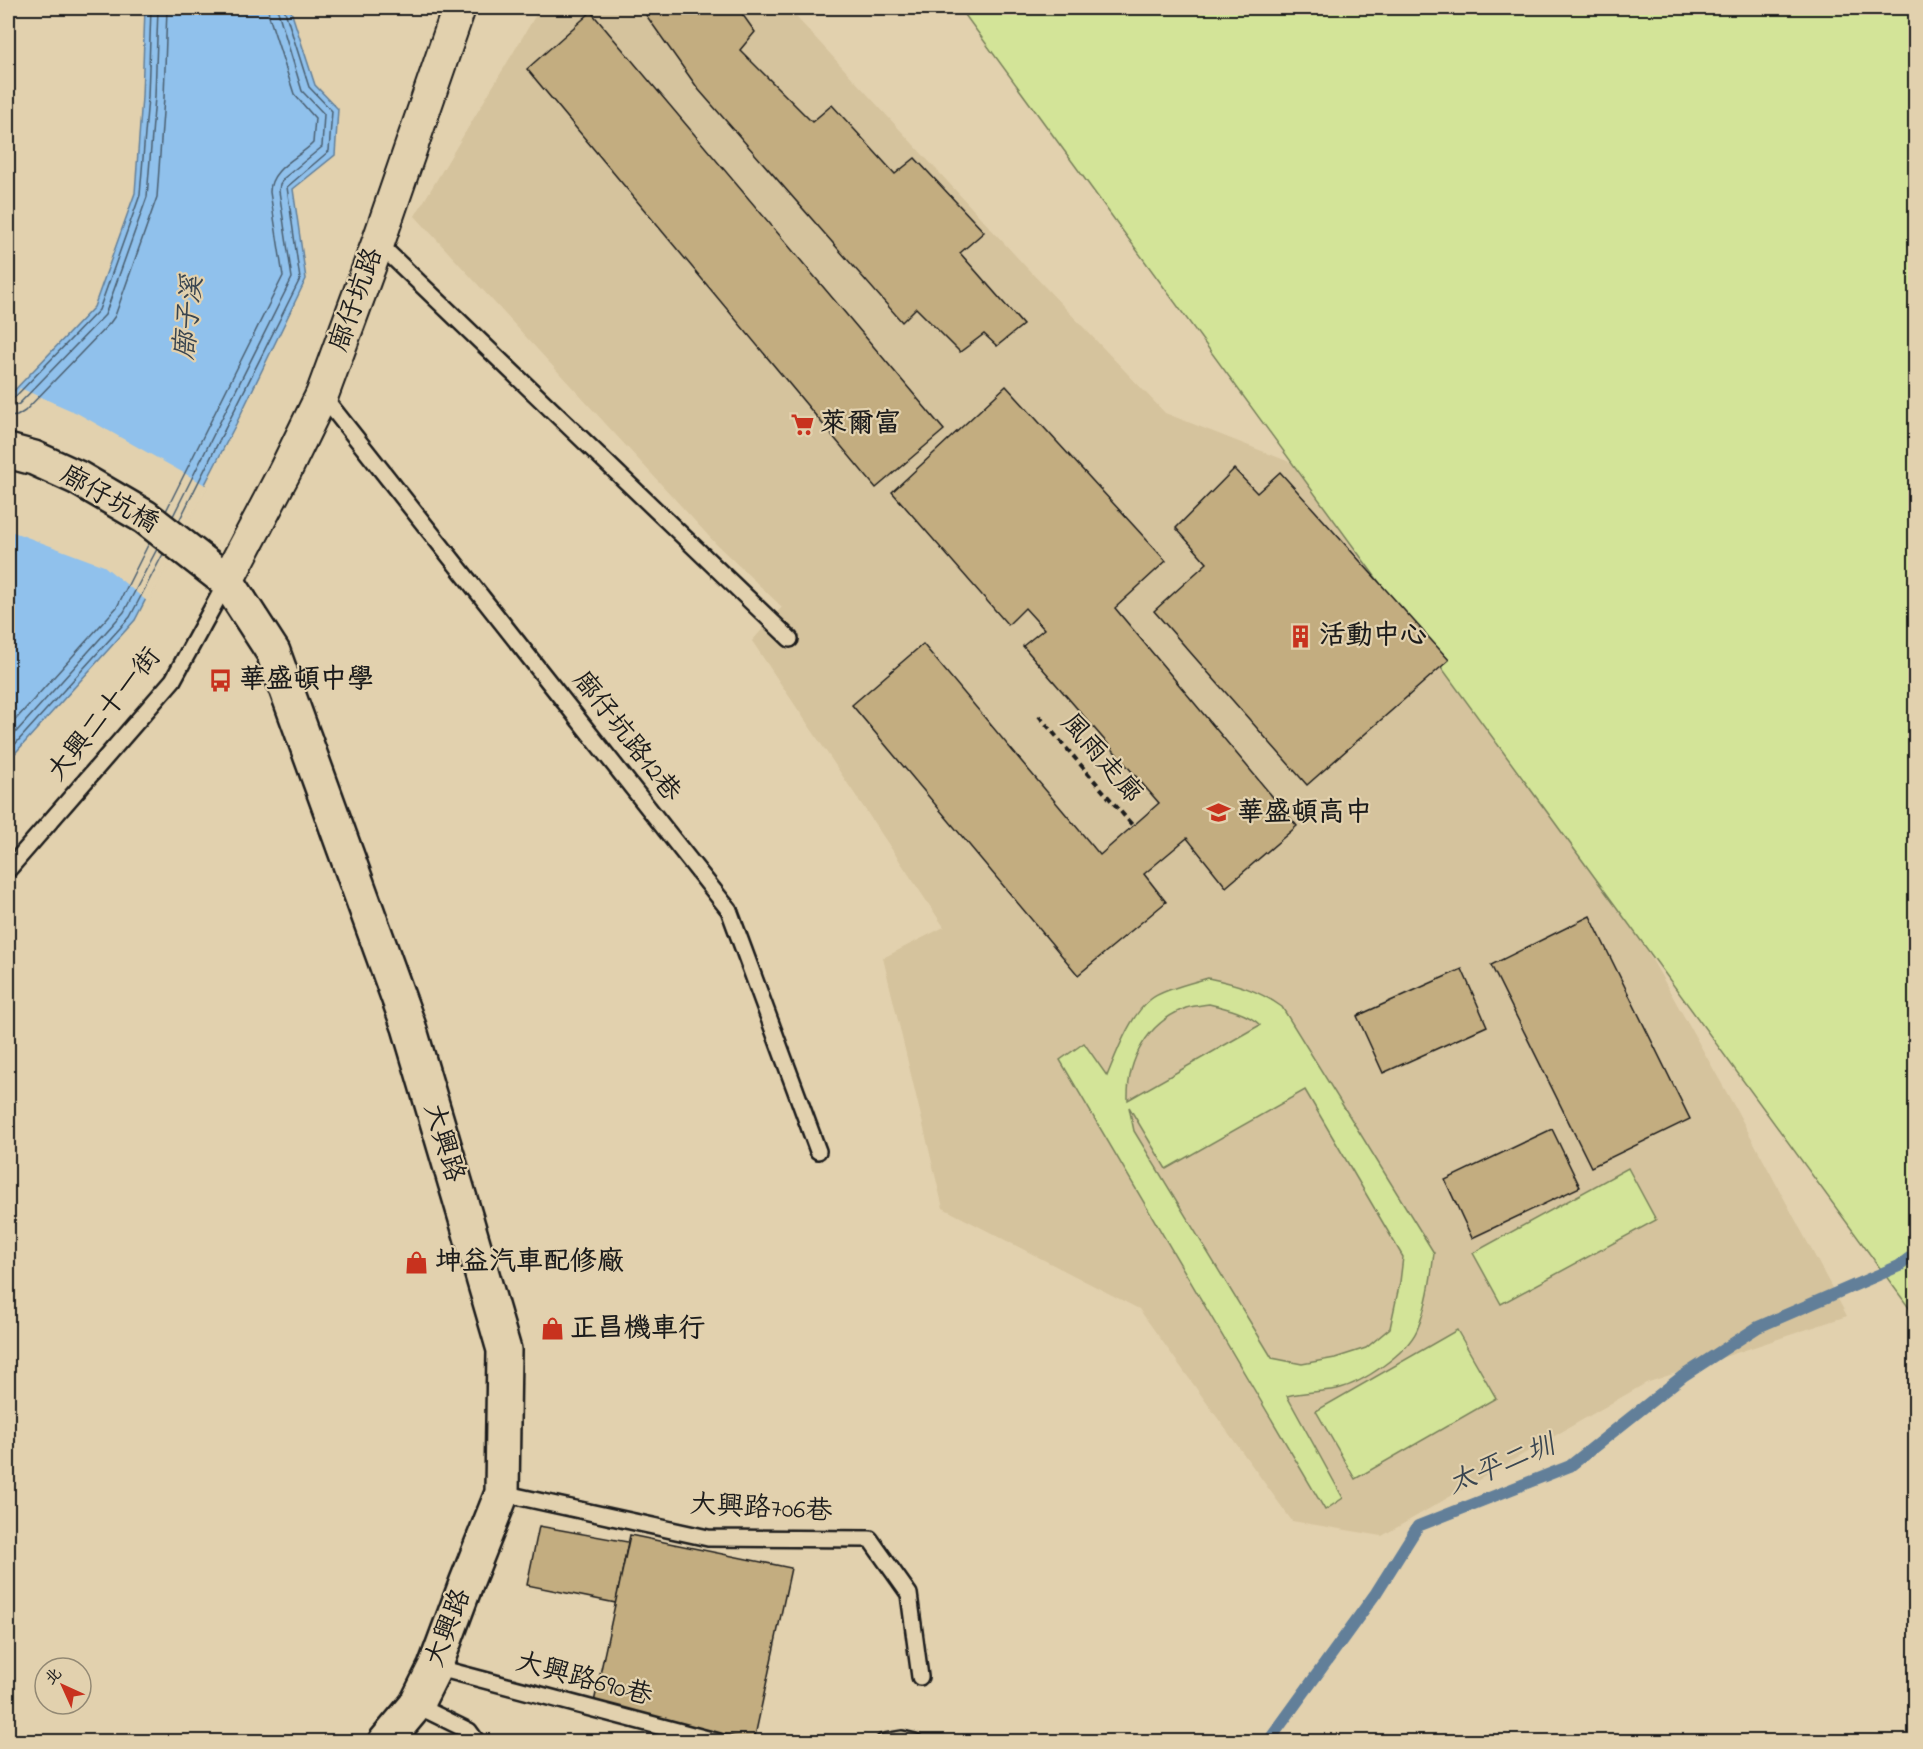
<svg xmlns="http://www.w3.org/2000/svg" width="1923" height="1749" viewBox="0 0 1923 1749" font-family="'Indie Flower','LXGW WenKai TC',sans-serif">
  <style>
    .built { fill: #d5c39d }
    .green { fill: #d3e498; stroke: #78805a; stroke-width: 1.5; fill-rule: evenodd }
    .water { fill: #90c1ec; stroke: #627f99; stroke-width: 1.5 }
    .pier { fill: #e2d1ae }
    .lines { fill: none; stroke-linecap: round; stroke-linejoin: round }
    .shore { stroke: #4a5e6f; stroke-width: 1.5 }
    .stream { stroke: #627f99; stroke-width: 12 }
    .building { fill: #c3ad80; stroke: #1c1c1c; stroke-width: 1.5 }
    .service-casing { stroke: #1c1c1c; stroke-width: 20 }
    .minor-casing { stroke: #1c1c1c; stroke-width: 36 }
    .secondary-casing { stroke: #1c1c1c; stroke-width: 38 }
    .path { stroke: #1c1c1c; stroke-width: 4; stroke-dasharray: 6 4.5; stroke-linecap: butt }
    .service { stroke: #e2d1ae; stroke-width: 15 }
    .minor { stroke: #e2d1ae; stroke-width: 32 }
    .secondary { stroke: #e2d1ae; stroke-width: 33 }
    .labels { text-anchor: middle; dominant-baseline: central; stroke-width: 4.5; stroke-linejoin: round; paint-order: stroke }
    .street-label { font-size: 27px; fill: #1c1c1c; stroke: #e2d1ae }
    .poi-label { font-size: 27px; font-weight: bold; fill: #1c1c1c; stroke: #e2d1ae; text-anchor: start }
    .water-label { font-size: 28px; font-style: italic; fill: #394550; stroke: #e2d1ae }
  </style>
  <rect width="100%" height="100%" fill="#e2d1ae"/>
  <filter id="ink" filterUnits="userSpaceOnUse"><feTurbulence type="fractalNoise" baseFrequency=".0167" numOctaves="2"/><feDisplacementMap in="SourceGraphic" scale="12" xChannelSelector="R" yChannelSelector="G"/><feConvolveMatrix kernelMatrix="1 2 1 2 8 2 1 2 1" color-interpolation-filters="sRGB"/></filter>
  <g filter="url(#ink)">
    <polygon class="built" points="540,8 788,8 1026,267 1165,413 1389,501 1506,699 1737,1111 1847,1316 1646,1383 1382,1536 1292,1521 1139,1309 943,1208 883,958 944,927 752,641 782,607 716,544 415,216"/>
    <g class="green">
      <polygon points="960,8 1915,8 1915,1316"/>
      <path d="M1208,978c29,6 50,12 74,29l152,246c-3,25 -7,54 -17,77 -11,24 -54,53 -80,59 -16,3 -34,3 -50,7l56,102 -18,12 -265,-450 24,-17 23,33c10,-24 23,-61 44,-77 10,-9 43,-17 57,-21zM1209,1004c17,4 39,9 51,21l-132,75c-1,-40 19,-77 58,-92 7,-2 16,-3 23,-4zM1305,1090l98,167 -3,25 -10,46 -24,20 -31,10 -33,6 -30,-6 -138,-227 -5,-24 37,62z"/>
      <polygon points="1628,1168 1656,1220 1501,1304 1473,1253"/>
      <polygon points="1457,1330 1496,1398 1355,1479 1316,1411"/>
    </g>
    <polygon class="water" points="145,8 290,8 315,85 338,109 335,155 293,189 306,279 236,424 135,620 8,761 8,397 94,307 135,193 142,97"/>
    <polygon class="pier" points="20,388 77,413 207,486 148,602 104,566 8,530 8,409"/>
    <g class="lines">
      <g class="shore">
        <polyline points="8,400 14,398 99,310 140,195 148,97 151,8"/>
        <polyline points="8,408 19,404 105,315 147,197 155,97 158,8"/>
        <polyline points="8,417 17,416 25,411 110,323 115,316 157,197 164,98 167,8"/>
        <path d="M166,511l117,-235 -13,-84c0,-24 29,-34 43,-49l2,-25 -21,-24 -25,-78 -1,-8"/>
        <polyline points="173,516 292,278 279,191 280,184 284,178 322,147 324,114 302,91 277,8"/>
        <polyline points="179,521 300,279 287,187 329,151 332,111 309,87 284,8"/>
        <polyline points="8,728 117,607 149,543"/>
        <polyline points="8,741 124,612 157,549"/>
        <polyline points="8,752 130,617 163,554"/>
      </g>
      <polyline class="stream" points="1268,1742 1376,1593 1418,1526 1570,1466 1683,1376 1758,1327 1899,1266 1916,1253"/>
    </g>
    <g class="building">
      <polygon points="641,8 738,8 755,32 740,50 812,122 832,105 895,174 915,158 984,232 960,253 1023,325 997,346 984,334 960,352 916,308 902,322 699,90"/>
      <polygon points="591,12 944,430 876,488 527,69"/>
      <polygon points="1006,386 1166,561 1115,608 1297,826 1226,887 1187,838 1144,874 1166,902 1078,975 852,705 923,644 1100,855 1159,803 1023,646 1044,629 1025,608 1008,625 892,492"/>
      <polygon points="1234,469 1257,493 1280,472 1449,660 1307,785 1154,611 1207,563 1176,528"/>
      <polygon points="1590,916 1690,1119 1591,1167 1491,965"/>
      <polygon points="1462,969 1487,1026 1383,1073 1357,1016"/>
      <polygon points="1552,1129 1580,1187 1472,1238 1445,1180"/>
      <polygon points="539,1526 628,1542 616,1603 527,1585"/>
      <polygon points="630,1535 791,1568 754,1741 593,1707"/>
    </g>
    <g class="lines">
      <defs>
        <g id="service">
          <polyline points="378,243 790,639"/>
          <polyline points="322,395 729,910 818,1151"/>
          <polyline points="8,870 173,680 227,581"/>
          <polyline points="502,1493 708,1538 870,1539 909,1594 920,1677"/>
          <polyline points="435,1667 719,1742"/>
          <polyline points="416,1705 469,1731 477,1742"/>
          <polyline points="884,1742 902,1739 915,1742"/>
        </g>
        <polyline id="minor" points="227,581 285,471 322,395 378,243 459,8"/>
        <polyline id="secondary" points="8,451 34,458 78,478 145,517 227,581 273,652 409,1027 466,1219 504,1350 502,1493 467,1581 435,1667 416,1705 385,1742"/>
      </defs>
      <use href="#service" class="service-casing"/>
      <use href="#minor" class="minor-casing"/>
      <use href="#secondary" class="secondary-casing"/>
      <polyline class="path" points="1039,716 1133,826"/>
      <use href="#service" class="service"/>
      <use href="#minor" class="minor"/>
      <use href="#secondary" class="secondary"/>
    </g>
  </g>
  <defs>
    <symbol id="supermarket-bare" viewBox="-9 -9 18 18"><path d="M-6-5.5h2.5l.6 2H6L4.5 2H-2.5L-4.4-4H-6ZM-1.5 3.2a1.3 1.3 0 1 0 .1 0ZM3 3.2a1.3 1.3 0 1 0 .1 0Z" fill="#c8321e" stroke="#e2d1ae" stroke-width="2.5" paint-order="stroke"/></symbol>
    <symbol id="building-bare" viewBox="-9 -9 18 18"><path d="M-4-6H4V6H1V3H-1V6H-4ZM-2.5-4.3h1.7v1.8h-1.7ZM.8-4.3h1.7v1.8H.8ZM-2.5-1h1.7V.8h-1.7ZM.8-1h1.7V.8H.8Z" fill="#c8321e" stroke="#e2d1ae" stroke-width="2.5" paint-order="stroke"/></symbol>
    <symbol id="bus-bare" viewBox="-9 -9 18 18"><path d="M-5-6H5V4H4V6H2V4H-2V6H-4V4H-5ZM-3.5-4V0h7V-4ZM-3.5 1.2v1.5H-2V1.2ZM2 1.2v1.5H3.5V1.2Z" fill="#c8321e" stroke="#e2d1ae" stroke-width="2.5" paint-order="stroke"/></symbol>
    <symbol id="school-bare" viewBox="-9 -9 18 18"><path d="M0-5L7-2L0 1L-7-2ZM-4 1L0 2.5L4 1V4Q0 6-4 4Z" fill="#c8321e" stroke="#e2d1ae" stroke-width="2.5" paint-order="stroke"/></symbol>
    <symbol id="shop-bare" viewBox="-9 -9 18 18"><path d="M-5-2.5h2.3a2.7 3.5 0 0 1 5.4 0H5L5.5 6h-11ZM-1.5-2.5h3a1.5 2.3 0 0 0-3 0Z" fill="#c8321e" stroke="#e2d1ae" stroke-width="2.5" paint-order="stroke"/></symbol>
  </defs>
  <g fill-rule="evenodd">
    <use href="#supermarket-bare" x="786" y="408" width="33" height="33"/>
    <use href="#building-bare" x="1284" y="620" width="33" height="33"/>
    <use href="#bus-bare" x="204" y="664" width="33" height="33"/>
    <use href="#school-bare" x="1202" y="796" width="33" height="33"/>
    <use href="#shop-bare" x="400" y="1246" width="33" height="33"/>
    <use href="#shop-bare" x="536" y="1312" width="33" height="33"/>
  </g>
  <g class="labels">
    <g class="street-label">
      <text transform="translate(357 300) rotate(-70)">廍仔坑路</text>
      <text transform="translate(109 500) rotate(30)">廍仔坑橋</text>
      <text transform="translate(105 715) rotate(-51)">大興二十一街</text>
      <text transform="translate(626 737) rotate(52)">廍仔坑路12巷</text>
      <text transform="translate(1101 759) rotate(49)">風雨走廊</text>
      <text transform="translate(443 1143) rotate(73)">大興路</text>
      <text transform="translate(761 1509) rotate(3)">大興路706巷</text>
      <text transform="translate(449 1628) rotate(-69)">大興路</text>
      <text transform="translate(584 1680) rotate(15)">大興路690巷</text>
    </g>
    <g class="poi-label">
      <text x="820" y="424">萊爾富</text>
      <text x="1319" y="636">活動中心</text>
      <text x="239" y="680">華盛頓中學</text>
      <text x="1237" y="813">華盛頓高中</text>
      <text x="435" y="1262">坤益汽車配修廠</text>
      <text x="570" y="1329">正昌機車行</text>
    </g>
    <g class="water-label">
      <text transform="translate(190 318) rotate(-84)">廍子溪</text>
      <text transform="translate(1502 1466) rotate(-22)">太平二圳</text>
    </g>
  </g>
  <rect width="1923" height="1749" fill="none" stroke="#e2d1ae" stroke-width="30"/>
  <rect x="15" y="15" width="1893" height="1719" fill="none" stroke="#1c1c1c" stroke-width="2" filter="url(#ink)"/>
  <g transform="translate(63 1686) rotate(315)"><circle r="28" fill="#e2d1ae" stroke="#938974" stroke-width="1.5"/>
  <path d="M0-4.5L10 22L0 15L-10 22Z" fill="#c8321e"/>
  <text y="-9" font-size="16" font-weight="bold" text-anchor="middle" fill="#1c1c1c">北</text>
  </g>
</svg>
